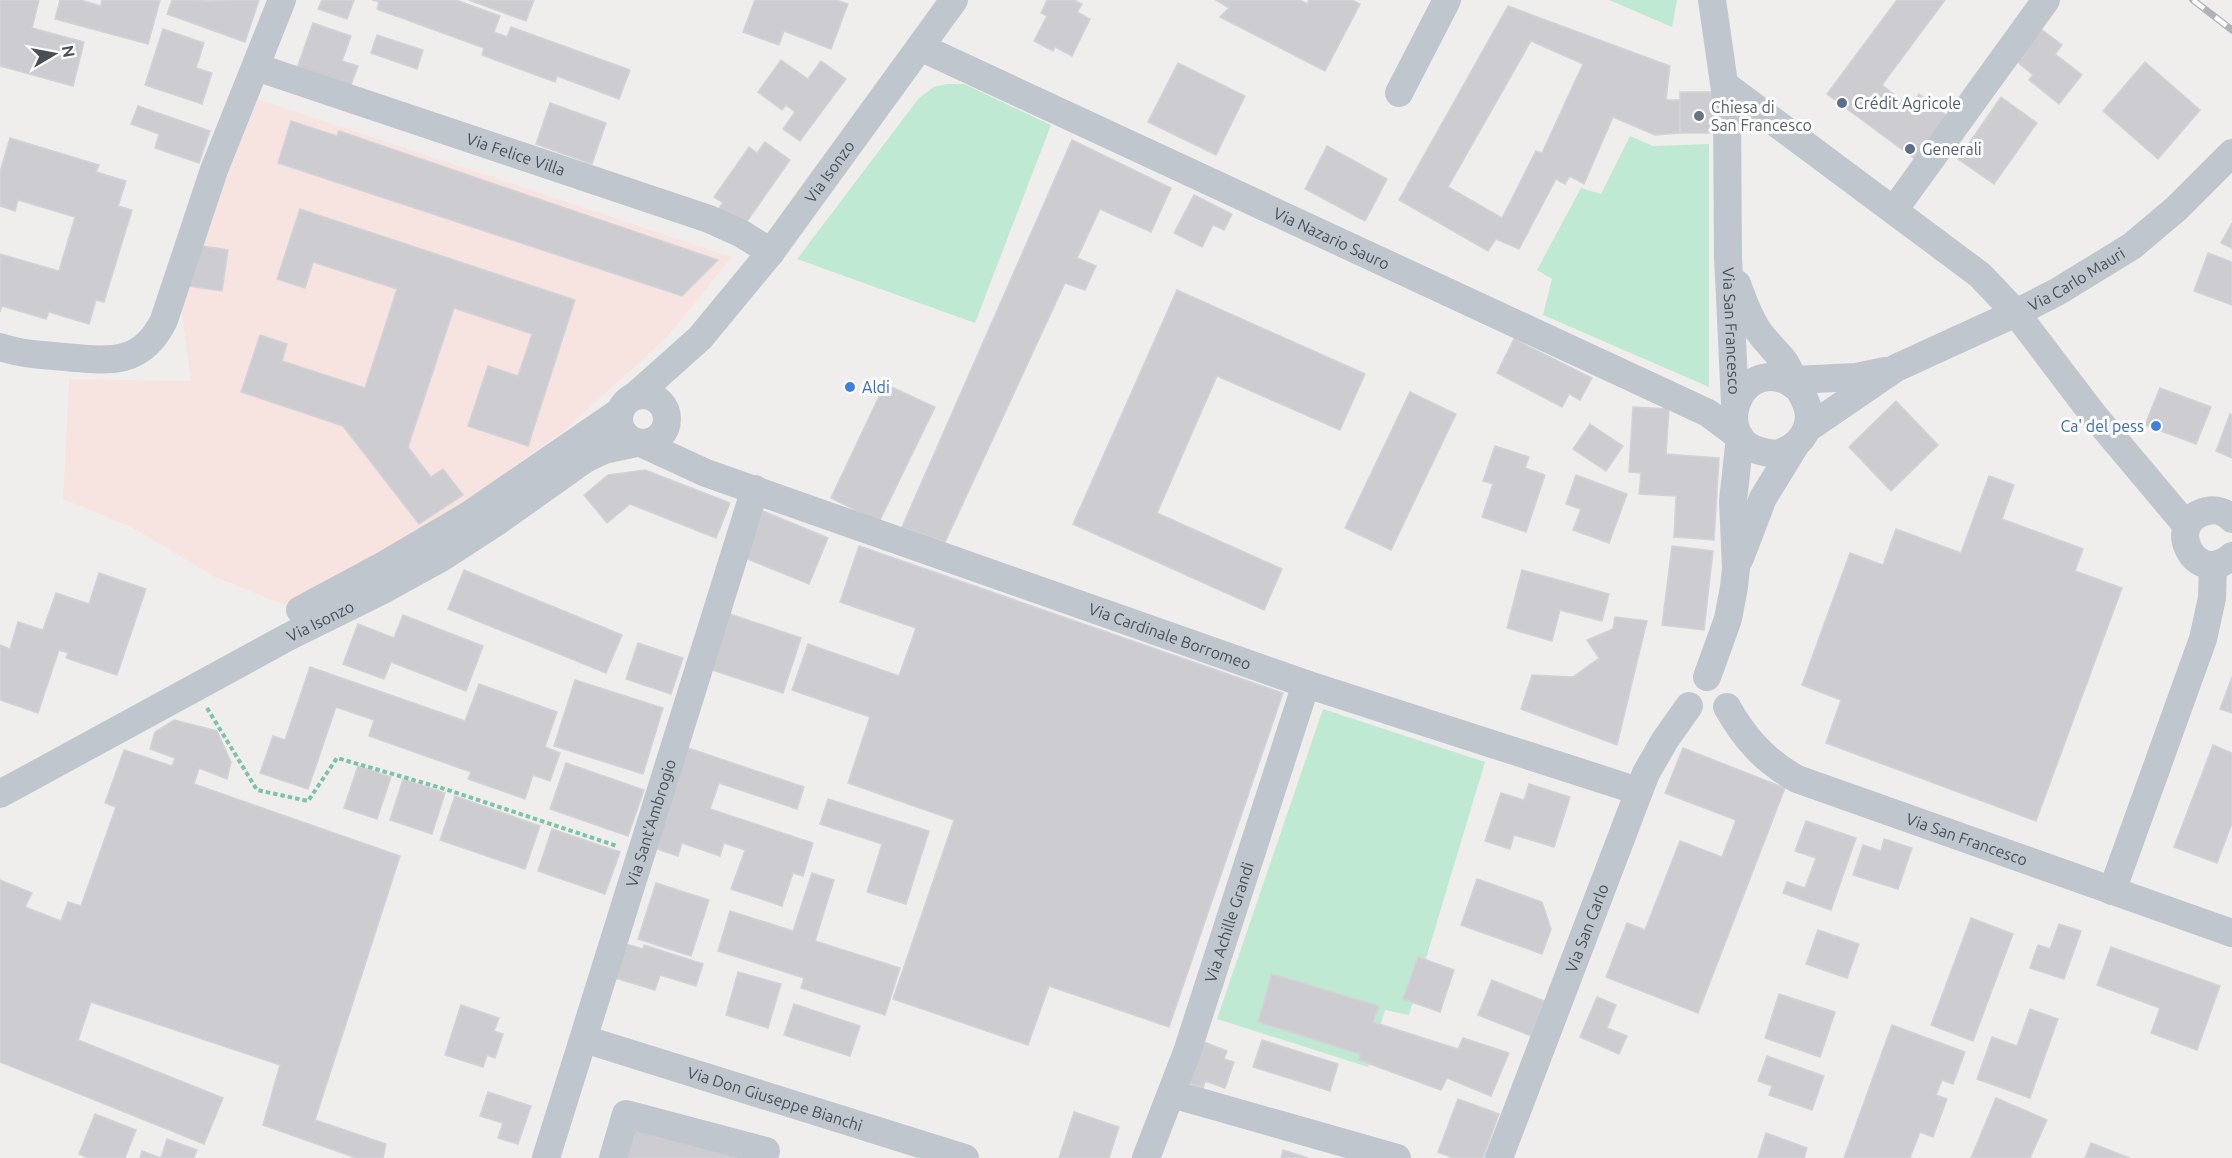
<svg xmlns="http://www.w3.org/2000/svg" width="2232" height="1158" viewBox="0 0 2232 1158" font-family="Ubuntu,sans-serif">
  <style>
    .medical { fill: #f7e4e0 }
    .green { fill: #c0e9d4 }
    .building { fill: #ccccd1; stroke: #d2d3d8; stroke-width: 1.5; fill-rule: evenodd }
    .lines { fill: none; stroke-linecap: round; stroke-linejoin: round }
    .path { stroke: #7cc3a7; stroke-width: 4; stroke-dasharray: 4.5 3; stroke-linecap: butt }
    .minor { stroke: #c0c6ce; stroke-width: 28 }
    .rail-casing { stroke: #b0b2b7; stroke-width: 7 }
    .rail { stroke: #fff; stroke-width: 4.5; stroke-dasharray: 14; stroke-linecap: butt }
    .service-dot { fill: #5c6f8a; stroke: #fff; stroke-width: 2 }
    .worship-dot { fill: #6b7280; stroke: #fff; stroke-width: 2 }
    .shop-dot { fill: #3f7fe0; stroke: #fff; stroke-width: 2 }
    .labels { text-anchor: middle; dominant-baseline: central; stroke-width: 6; stroke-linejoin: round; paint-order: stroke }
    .service-label { font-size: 16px; fill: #4e5e75; stroke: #fff; text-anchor: start }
    .worship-label { font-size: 16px; fill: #5b616d; stroke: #fff; text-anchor: start }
    .street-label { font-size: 16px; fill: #484f58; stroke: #fff }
    .shop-label { font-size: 16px; fill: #366cbe; stroke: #fff; text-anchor: start }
  </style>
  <rect width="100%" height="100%" fill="#f0eeed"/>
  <polygon class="medical" points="258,99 732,257 665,339 564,431 426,529 289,607 215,577 131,527 63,499 69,379 191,381 179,292"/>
  <g class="green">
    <polygon points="1609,0 1677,0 1672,27"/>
    <polygon points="947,84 964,84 1051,125 975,323 797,259 919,98 934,87"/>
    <polygon points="1630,136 1653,146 1709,144 1709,387 1543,315 1552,279 1537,270 1581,188 1601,194"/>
    <polygon points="1323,709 1485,762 1409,1015 1385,1010 1368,1067 1217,1019"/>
  </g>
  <g class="building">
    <polygon points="0,0 39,0 32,28 84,42 73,86 0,66"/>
    <polygon points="60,0 80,0 101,6 102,0 160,0 148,44 55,19"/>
    <polygon points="172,0 208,1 259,0 245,42 167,14"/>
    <polygon points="322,0 354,0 347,19 318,9"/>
    <polygon points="372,0 456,0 500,16 494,32 507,37 511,27 630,70 619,99 557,76 555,82 482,55 484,48 377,9 379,2"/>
    <polygon points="469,0 534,0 526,21"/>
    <polygon points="755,0 836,0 848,4 831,49 784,31 779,45 743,32"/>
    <polygon points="1047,0 1074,0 1082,4 1077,12 1090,19 1072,56 1055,47 1053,51 1034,41 1047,16 1041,13"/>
    <polygon points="1216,0 1300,0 1307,4 1309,0 1352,0 1360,4 1325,71 1220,17 1229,8"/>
    <polygon points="1897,0 1945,0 1882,85 1910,107 1919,94 1947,116 1915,159 1827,94"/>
    <path d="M1508,6l162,60 -4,34h14v33l-25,2 -42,-18 -29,67 -14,-8 -5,8 -9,-5 -37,70 -23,-10 -8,12 -89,-51zM1531,41l52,23 -41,89 -6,-2 -34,67 -54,-31z"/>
    <polygon points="313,23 351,36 342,61 358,66 349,90 296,71"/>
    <polygon points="163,29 204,43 196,68 212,73 202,104 145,85"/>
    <polygon points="2041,29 2062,45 2055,54 2082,75 2059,104 2029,80 2033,75 2016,61"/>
    <polygon points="377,35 423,50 417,69 371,53"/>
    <polygon points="781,60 808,79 821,61 846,79 800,141 783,129 795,112 786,105 782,110 758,92"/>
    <polygon points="2145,62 2200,110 2158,159 2103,111"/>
    <polygon points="1178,63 1245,96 1216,155 1148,122"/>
    <polygon points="1680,92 1718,92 1719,133 1680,133"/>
    <polygon points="2001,97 2037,123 1994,184 1958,159"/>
    <polygon points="550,103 606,123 592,164 536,144"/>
    <polygon points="138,106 210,131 199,163 155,148 159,134 131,124"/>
    <polygon points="291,121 337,136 339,131 718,260 682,296 278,163"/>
    <polygon points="10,138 99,165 96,172 126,181 118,206 132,210 104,302 96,300 89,324 49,312 46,319 2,306 0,312 0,254 59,271 75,217 18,200 15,211 0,206 0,172"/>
    <polygon points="1072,140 1171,188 1151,232 1100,209 1077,258 1096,266 1085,290 1065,283 945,542 902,527"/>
    <polygon points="765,142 790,160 741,230 716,212 723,203 714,197 749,147 757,153"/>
    <polygon points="1327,146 1387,179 1365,221 1305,189"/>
    <polygon points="1194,195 1232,214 1224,230 1213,225 1202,247 1174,233"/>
    <polygon points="300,209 575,300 528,446 468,426 488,366 518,376 532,334 454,308 408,447 431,477 443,469 463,495 419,524 343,426 241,392 260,335 287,344 282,361 365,388 397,289 313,262 305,288 277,279"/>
    <polygon points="2232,223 2232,248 2221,243"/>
    <polygon points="196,245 228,250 222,291 189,286"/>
    <polygon points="2208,253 2232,262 2232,305 2194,291"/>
    <polygon points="1177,290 1365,374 1340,430 1217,376 1157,513 1282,569 1264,610 1073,524"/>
    <polygon points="1514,339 1592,378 1580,400 1569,394 1562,407 1497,373"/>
    <polygon points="885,384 935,407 879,522 831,498"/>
    <polygon points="2160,388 2211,407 2196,444 2145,425"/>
    <polygon points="1410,392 1456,414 1391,550 1345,528"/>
    <polygon points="1896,401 1938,445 1891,491 1849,447"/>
    <polygon points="1633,407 1669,409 1666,454 1719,458 1714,540 1674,537 1676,496 1639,494 1641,473 1629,472"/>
    <polygon points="2230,414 2232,415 2232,458 2216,451"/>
    <polygon points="1590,424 1623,446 1606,471 1573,449"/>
    <polygon points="1495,446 1529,457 1525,468 1545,475 1526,532 1482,517 1493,484 1483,481"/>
    <polygon points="645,470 730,503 716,538 630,504 607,523 584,495 608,475"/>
    <polygon points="1576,475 1627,494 1609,543 1573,530 1581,509 1566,504"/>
    <polygon points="1989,476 2014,485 2002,519 2083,549 2075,571 2122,588 2036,821 1826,743 1841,700 1802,685 1850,553 1883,565 1896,529 1961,553"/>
    <polygon points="763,511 828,538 809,584 745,558"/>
    <polygon points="859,546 1283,693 1169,1027 1049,986 1028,1045 893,999 954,820 848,783 870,717 792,690 808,644 899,676 916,628 840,602"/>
    <polygon points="1672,546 1713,551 1704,630 1662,625"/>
    <polygon points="464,570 622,635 606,673 448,609"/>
    <polygon points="1522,570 1609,594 1602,621 1560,610 1552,641 1507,628"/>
    <polygon points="99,573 146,589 117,675 66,658 68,653 59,650 38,713 0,700 0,645 10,649 18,622 43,630 56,593 89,604"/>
    <polygon points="727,613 801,638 783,693 709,669"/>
    <polygon points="403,615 483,646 466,691 391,662 384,679 343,664 358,624 394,638"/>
    <polygon points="1615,617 1647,621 1617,745 1521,709 1532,675 1573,677 1599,658 1587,640 1613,629"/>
    <polygon points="638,643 683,658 671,694 626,679"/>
    <polygon points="310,667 465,721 479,684 557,712 545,747 560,753 550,781 533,775 525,799 468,779 471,772 369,736 374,720 336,707 308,789 260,773 273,736 285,740"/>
    <polygon points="2232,677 2232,713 2220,709"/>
    <polygon points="575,680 663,708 643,774 554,746"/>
    <polygon points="174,720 217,731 231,762 227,779 199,768 194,784 400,856 315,1120 386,1144 383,1158 356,1158 263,1125 280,1065 91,1002 78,1040 223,1098 204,1144 0,1062 0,880 32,893 25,907 61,921 68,902 81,906 116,807 105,803 124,750 172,766 175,758 150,749 155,732"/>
    <polygon points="2213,745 2232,753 2232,823 2217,863 2174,847"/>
    <polygon points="688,748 804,787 797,809 719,783 710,809 813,843 803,876 793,873 782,906 731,889 745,850 724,843 720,856 682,843 678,856 654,848"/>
    <polygon points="1683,748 1785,788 1698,1013 1606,977 1627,923 1645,930 1680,841 1722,857 1736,820 1665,793"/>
    <polygon points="566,763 644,790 628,836 550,809"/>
    <polygon points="358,766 391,777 377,819 344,808"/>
    <polygon points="403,779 445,793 432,834 390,820"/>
    <polygon points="1529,784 1570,797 1554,847 1514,835 1510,849 1485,841 1501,793 1524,800"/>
    <polygon points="455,796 540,826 525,869 440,840"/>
    <polygon points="828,799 929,831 906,904 867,892 882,844 820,824"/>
    <polygon points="1806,821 1856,838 1831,910 1783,893 1787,882 1805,888 1816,858 1795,851"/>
    <polygon points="552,829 620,852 605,894 538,871"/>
    <polygon points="1884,839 1912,848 1898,889 1853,875 1863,845 1881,851"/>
    <polygon points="812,873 834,880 815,941 900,968 885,1015 801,988 804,978 718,951 730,911 793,931"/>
    <polygon points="1477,879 1542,902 1551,929 1542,954 1461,925"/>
    <polygon points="656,883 709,900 691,956 638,939"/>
    <polygon points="1971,918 2013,934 1973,1041 1931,1025"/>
    <polygon points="2059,924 2081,931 2064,979 2030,968 2038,945 2050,949"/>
    <polygon points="1818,930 1859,944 1847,978 1806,964"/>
    <polygon points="626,944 643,949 644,945 703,964 696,986 660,975 655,990 615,978"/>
    <polygon points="2111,947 2220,986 2197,1050 2151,1033 2160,1008 2097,985"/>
    <polygon points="1418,957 1454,970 1440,1012 1403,999"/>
    <polygon points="738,972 781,984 768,1028 726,1015"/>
    <polygon points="1272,974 1379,1006 1373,1022 1458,1049 1463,1038 1509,1053 1491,1096 1447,1078 1441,1090 1359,1060 1360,1054 1258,1022"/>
    <polygon points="1492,980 1544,1001 1531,1036 1478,1015"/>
    <polygon points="1779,994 1835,1012 1820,1057 1765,1038"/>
    <polygon points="1597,997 1616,1005 1607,1028 1627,1036 1619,1054 1580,1037"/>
    <polygon points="794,1004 860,1026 850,1056 784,1035"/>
    <polygon points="461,1005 499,1018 494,1031 503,1034 495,1058 487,1055 483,1067 445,1055"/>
    <polygon points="2030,1009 2058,1019 2030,1098 1977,1079 1992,1037 2017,1046"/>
    <polygon points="1892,1025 1965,1052 1953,1084 1942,1080 1936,1095 1947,1099 1933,1137 1920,1132 1910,1158 1844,1158"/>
    <polygon points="1262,1040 1338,1064 1330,1091 1253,1067"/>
    <polygon points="1204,1042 1227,1051 1224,1059 1234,1062 1225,1088 1205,1081 1203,1088 1189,1083"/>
    <polygon points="1767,1056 1824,1076 1812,1110 1769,1095 1772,1086 1758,1081"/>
    <polygon points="488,1092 531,1106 518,1144 498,1138 503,1123 480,1116"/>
    <polygon points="1996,1098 2047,1120 2030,1158 1971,1158"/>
    <polygon points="1458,1099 1499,1114 1483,1158 1453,1158 1438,1152"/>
    <polygon points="1074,1112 1119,1127 1109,1158 1059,1158"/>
    <polygon points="95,1114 136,1130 125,1158 88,1158 79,1154"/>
    <polygon points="632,1125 742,1158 622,1158"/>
    <polygon points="1766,1133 1807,1148 1804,1158 1758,1158"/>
    <polygon points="167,1139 197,1150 194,1158 140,1158 142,1151 161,1158"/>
    <polygon points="2091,1143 2130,1158 2085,1158"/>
    <polygon points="1283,1150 1308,1158 1281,1158"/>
  </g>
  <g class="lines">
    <polyline class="path" points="207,708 257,790 308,801 337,758 445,789 617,846"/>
    <g class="minor">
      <path id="s1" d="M1712,0l15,104 1,152 7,147"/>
      <path id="s2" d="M920,47l788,366 32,24 -7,64 3,68 -2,18 -6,32 -21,58"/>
      <path id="s3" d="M256,67l453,152 33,15 29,18"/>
      <polyline points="1725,85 1980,275 2016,313 2092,413 2187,526"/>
      <polyline points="1399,93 1447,0"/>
      <polyline points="1894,210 2046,0"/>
      <path d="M1737,284c6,16 11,31 20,45 8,12 18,21 27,32 6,9 9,19 15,28 7,13 13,23 8,38 -3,12 -14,21 -25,25 -7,3 -15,1 -22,-1 -47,-12 -24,-87 22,-72 5,1 11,6 16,9"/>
      <path d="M0,347c21,7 42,8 65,10 44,4 77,9 99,-37l50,-150 68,-170"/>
      <polyline points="1789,382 1794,380 1856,377 1885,371"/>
      <circle cx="643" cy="419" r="24"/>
      <path id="s4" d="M635,396l65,-58 71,-86 183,-252"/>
      <path id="s5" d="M1807,429l89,-61 120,-55 41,-21 75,-46 45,-38 55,-55"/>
      <path id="s6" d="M643,444l63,29 600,211 332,107"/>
      <path d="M2232,519c-6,-7 -16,-10 -25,-8 -45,10 -12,78 25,45"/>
      <polyline points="1740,558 1763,498 1795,446"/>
      <polyline points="300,610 384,565 469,515 619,412"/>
      <path id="s7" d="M1727,707c18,32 38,54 70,72l435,154"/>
      <path id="s8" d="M0,794l288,-157 93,-46 60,-33 57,-37 87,-62 19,-9 32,-7"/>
      <polyline points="2112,891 2203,639 2212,598 2213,565"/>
      <path id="s9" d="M584,1039l381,119"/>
      <polyline points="1172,1094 1397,1158"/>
      <path id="s10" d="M546,1158l209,-669"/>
      <polyline points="613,1158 626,1114 766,1151"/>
      <path id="s11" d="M1146,1158l41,-106 119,-368"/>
      <path id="s12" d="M1499,1158l147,-385 19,-33 24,-34"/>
    </g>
    <defs>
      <polyline id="rail" points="2193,0 2232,30"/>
    </defs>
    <use href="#rail" class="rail-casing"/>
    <use href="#rail" class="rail"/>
  </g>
  <g class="service-dot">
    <circle cx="1842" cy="103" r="6"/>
    <circle cx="1910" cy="149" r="6"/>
  </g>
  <circle class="worship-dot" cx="1699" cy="116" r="6"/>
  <g class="shop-dot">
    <circle cx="850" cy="387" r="6"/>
    <circle cx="2156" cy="426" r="6"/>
  </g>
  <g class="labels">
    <g class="service-label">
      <text x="1854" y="103">Crédit Agricole</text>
      <text x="1922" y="149">Generali</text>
    </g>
    <g class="worship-label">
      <text x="1711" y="107">Chiesa di<tspan x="1711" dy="18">San Francesco</tspan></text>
    </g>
    <g class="street-label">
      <text stroke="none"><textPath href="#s3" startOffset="274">Via Felice Villa</textPath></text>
      <text stroke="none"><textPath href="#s4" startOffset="298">Via Isonzo</textPath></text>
      <text stroke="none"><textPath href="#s2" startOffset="454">Via Nazario Sauro</textPath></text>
      <text stroke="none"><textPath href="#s5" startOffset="309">Via Carlo Mauri</textPath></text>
      <text stroke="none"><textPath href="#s1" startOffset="332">Via San Francesco</textPath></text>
      <text stroke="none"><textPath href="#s8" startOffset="364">Via Isonzo</textPath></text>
      <text stroke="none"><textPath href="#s6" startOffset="561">Via Cardinale Borromeo</textPath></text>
      <text stroke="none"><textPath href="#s10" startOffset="351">Via Sant'Ambrogio</textPath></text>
      <text stroke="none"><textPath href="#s7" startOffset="282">Via San Francesco</textPath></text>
      <text stroke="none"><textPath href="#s11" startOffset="250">Via Achille Grandi</textPath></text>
      <text stroke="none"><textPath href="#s12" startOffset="246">Via San Carlo</textPath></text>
      <text stroke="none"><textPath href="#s9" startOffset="200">Via Don Giuseppe Bianchi</textPath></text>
    </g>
    <g class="shop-label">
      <text x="862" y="387">Aldi</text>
      <text x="2144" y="426" text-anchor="end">Ca' del pess</text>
    </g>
  </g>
  <g transform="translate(54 54) rotate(80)" stroke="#ffffff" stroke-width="4.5" paint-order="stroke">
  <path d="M0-4.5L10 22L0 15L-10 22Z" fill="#484f58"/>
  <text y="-9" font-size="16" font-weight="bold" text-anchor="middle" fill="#484f58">N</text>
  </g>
</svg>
